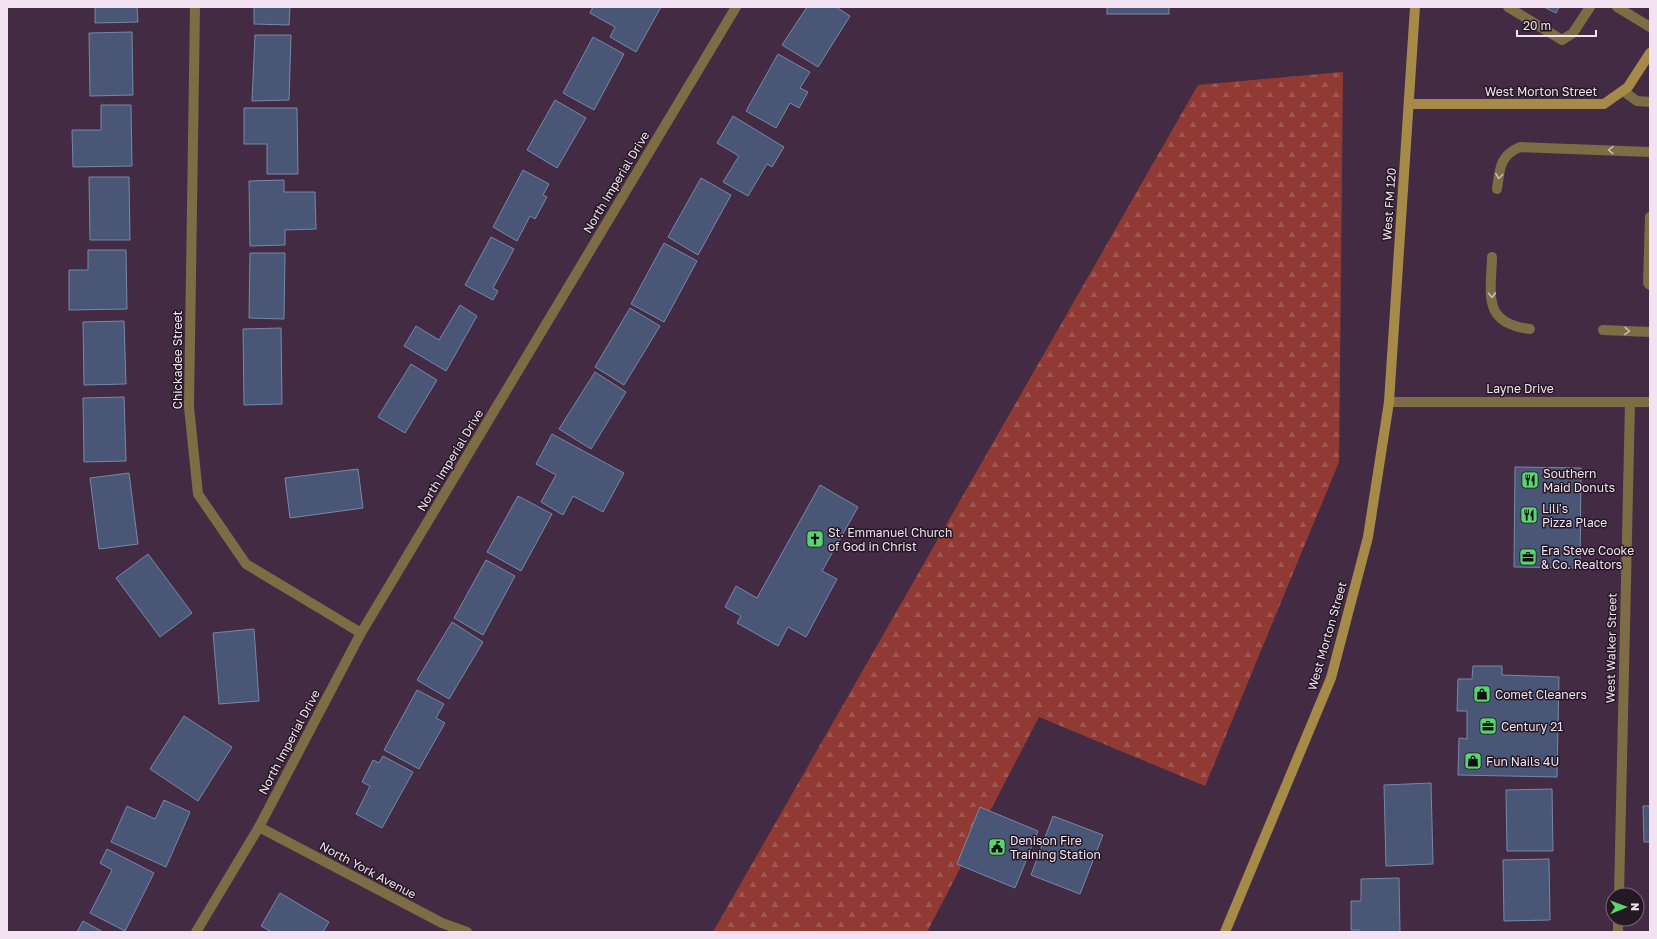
<svg xmlns="http://www.w3.org/2000/svg" width="1657" height="939" viewBox="0 0 1657 939" font-family="'Golos Text',sans-serif">
  <style>
    .forest { fill: url(#forest-firs) }
    .building { fill: #495676; stroke: #7887a9 }
    .lines { fill: none; stroke-linecap: round; stroke-linejoin: round }
    .lane { stroke: #7e6c44; stroke-width: 10 }
    .street { stroke: #7e6c44; stroke-width: 10 }
    .secondary { stroke: #a68a47; stroke-width: 10 }
    .oneway { stroke: #c9b9b5 }
    .labels { text-anchor: middle; dominant-baseline: central; stroke-width: 3; stroke-linejoin: round; paint-order: stroke }
    .street-label { font-size: 12px; fill: #f2e2f2; stroke: #241823 }
    .poi-label { font-size: 12px; fill: #f2e2f2; stroke: #241823; text-anchor: start }
  </style>
  <defs>
    <pattern id="forest-firs" width="22" height="20" patternUnits="userSpaceOnUse"><rect width="22" height="20" fill="#913a33"/><path d="M5 1l3.5 6h-7zM16 11l3.5 6h-7z" fill="#a15651"/></pattern>
  </defs>
  <rect width="100%" height="100%" fill="#442b44"/>
  <polygon class="forest" points="1343,72 1339,462 1205,786 1039,717 927,932 713,932 1198,85"/>
  <g class="building">
    <polygon points="95,7 137,7 138,22 95,23"/>
    <polygon points="254,7 290,7 289,25 254,24"/>
    <polygon points="593,7 661,7 636,52 610,37 615,27 590,13"/>
    <polygon points="807,7 836,7 850,16 818,67 782,45"/>
    <rect x="1107" y="7" width="62" height="7"/>
    <polygon points="1544,7 1559,7 1556,13"/>
    <polygon points="132,32 133,95 90,96 89,33"/>
    <polygon points="255,35 291,35 289,100 252,101"/>
    <polygon points="593,37 624,54 594,110 563,93"/>
    <polygon points="778,54 810,72 800,88 808,92 799,108 790,103 776,128 746,111"/>
    <polygon points="555,100 586,118 557,168 527,150"/>
    <polygon points="101,105 131,105 132,166 73,167 72,130 101,130"/>
    <polygon points="244,108 297,108 298,174 267,174 267,144 244,144"/>
    <polygon points="733,116 784,147 772,167 767,164 748,196 723,182 739,156 717,143"/>
    <polygon points="523,170 549,184 543,195 547,197 535,219 530,216 517,241 493,227"/>
    <polygon points="89,177 129,177 130,240 90,240"/>
    <polygon points="701,178 731,195 698,255 668,237"/>
    <polygon points="284,180 284,192 315,192 316,229 285,230 285,245 250,246 249,181"/>
    <polygon points="491,237 514,249 493,288 498,291 493,300 465,285"/>
    <polygon points="664,243 697,261 664,322 631,304"/>
    <polygon points="88,250 126,250 127,309 69,310 69,270 88,270"/>
    <polygon points="250,253 285,253 284,319 249,318"/>
    <polygon points="460,305 477,316 446,371 404,346 416,326 439,340"/>
    <polygon points="630,308 660,326 624,385 595,367"/>
    <polygon points="124,321 126,384 84,385 83,322"/>
    <polygon points="281,328 282,404 244,405 243,329"/>
    <polygon points="411,364 437,380 405,433 378,417"/>
    <polygon points="595,372 626,392 591,449 559,429"/>
    <polygon points="124,397 126,461 84,462 83,398"/>
    <polygon points="552,434 624,473 603,512 573,496 563,515 541,502 556,475 536,464"/>
    <polygon points="1515,467 1581,468 1580,568 1514,567"/>
    <polygon points="358,469 363,508 290,518 285,478"/>
    <polygon points="129,473 138,544 99,549 90,478"/>
    <polygon points="820,485 858,507 822,571 837,579 806,637 788,627 778,646 737,623 741,616 725,607 736,586 757,598"/>
    <polygon points="518,496 552,514 521,571 487,552"/>
    <polygon points="148,554 192,613 160,637 116,578"/>
    <polygon points="486,560 515,576 483,635 454,618"/>
    <polygon points="452,622 483,642 449,699 417,680"/>
    <polygon points="254,629 259,701 219,704 213,633"/>
    <polygon points="1473,666 1502,666 1502,675 1559,677 1557,777 1458,775 1459,738 1467,739 1467,711 1457,711 1458,679 1472,679"/>
    <polygon points="417,690 444,704 436,718 445,723 419,769 384,750"/>
    <polygon points="184,716 232,747 198,801 150,769"/>
    <polygon points="383,756 413,772 382,828 356,814 370,786 362,782 373,760 379,763"/>
    <polygon points="1431,783 1433,864 1386,866 1384,785"/>
    <polygon points="1552,789 1553,851 1507,851 1506,790"/>
    <polygon points="164,800 190,812 166,867 111,842 127,806 155,819"/>
    <polygon points="1643,806 1650,806 1650,842 1644,842"/>
    <polygon points="980,807 1038,831 1015,888 957,864"/>
    <polygon points="1053,816 1103,835 1080,894 1031,875"/>
    <polygon points="107,849 154,873 125,931 90,913 112,870 100,863"/>
    <polygon points="1549,859 1550,920 1504,921 1503,860"/>
    <polygon points="1399,878 1400,932 1359,932 1359,930 1351,930 1351,901 1361,901 1361,879"/>
    <polygon points="280,893 329,922 323,932 272,932 261,926"/>
    <polygon points="83,921 103,932 77,932"/>
  </g>
  <g class="lines">
    <g class="lane">
      <polyline points="1508,7 1562,40 1573,33 1590,7"/>
      <polyline points="1617,7 1650,27"/>
      <polyline points="1623,91 1637,101 1650,102"/>
      <path d="M1497,189c3,-20 2,-33 23,-42l130,5"/>
      <polyline points="1650,217 1648,283 1650,285"/>
      <path d="M1492,257c-1,38 -10,66 38,72"/>
      <polyline points="1603,330 1650,332"/>
    </g>
    <g class="street">
      <polyline points="195,7 189,407 198,494 246,564 361,633"/>
      <polyline points="1389,402 1650,402"/>
      <polyline points="259,827 442,923 467,932"/>
      <polyline points="1619,895 1630,402"/>
      <polyline points="196,932 259,827 361,633 736,7"/>
      <polyline points="1618,932 1618,919"/>
    </g>
    <g class="secondary">
      <polyline points="1409,104 1604,104 1628,87 1650,53"/>
      <polyline points="1225,932 1331,678 1368,537 1389,402 1415,7"/>
    </g>
  </g>
  <defs><path id="oneway-chevron" d="M-2-3.5L2.5 0L-2 3.5" fill="none" stroke-width="1.6" stroke-linecap="round" stroke-linejoin="round"/></defs>
  <g class="oneway">
    <use href="#oneway-chevron" transform="translate(1611 150) rotate(-178)"/>
    <use href="#oneway-chevron" transform="translate(1499 176) rotate(98)"/>
    <use href="#oneway-chevron" transform="translate(1492 295) rotate(87)"/>
    <use href="#oneway-chevron" transform="translate(1627 331) rotate(2)"/>
  </g>
  <defs>
    <symbol id="restaurant-square" viewBox="-11 -11 22 22"><rect x="-9" y="-9" width="18" height="18" rx="4" fill="#58d56f" stroke="#241823"/><path d="M-5-6h1v4h1v-4h1v4h1v-4h1v5L-1.5 .5V6h-2V.5L-5-1ZM5-6V6H3V1.5H1.5Q1.5-4 5-6Z" fill="#111"/></symbol>
    <symbol id="church-square" viewBox="-11 -11 22 22"><rect x="-9" y="-9" width="18" height="18" rx="4" fill="#58d56f" stroke="#241823"/><path d="M-1.2-6h2.4v3.5h3.3v2.4h-3.3V6h-2.4V-.1h-3.3v-2.4h3.3Z" fill="#111"/></symbol>
    <symbol id="office-square" viewBox="-11 -11 22 22"><rect x="-9" y="-9" width="18" height="18" rx="4" fill="#58d56f" stroke="#241823"/><path d="M-6-3h4V-5.5h4V-3h4V5H-6ZM-1-4.5V-3h2v-1.5ZM-6 0V1H6V0Z" fill="#111"/></symbol>
    <symbol id="shop-square" viewBox="-11 -11 22 22"><rect x="-9" y="-9" width="18" height="18" rx="4" fill="#58d56f" stroke="#241823"/><path d="M-5-2.5h2.3a2.7 3.5 0 0 1 5.4 0H5L5.5 6h-11ZM-1.5-2.5h3a1.5 2.3 0 0 0-3 0Z" fill="#111"/></symbol>
    <symbol id="civic-square" viewBox="-11 -11 22 22"><rect x="-9" y="-9" width="18" height="18" rx="4" fill="#58d56f" stroke="#241823"/><path d="M-.6-6.5H3V-4.5H.6V-3L4-1V1h2V6H-6V1h2V-1L-.6-3ZM-1.2 2.5V6h2.4V2.5Z" fill="#111"/></symbol>
  </defs>
  <g fill-rule="evenodd">
    <use href="#restaurant-square" x="1520" y="470" width="20" height="20"/>
    <use href="#restaurant-square" x="1519" y="505" width="20" height="20"/>
    <use href="#church-square" x="805" y="529" width="20" height="20"/>
    <use href="#office-square" x="1518" y="547" width="20" height="20"/>
    <use href="#shop-square" x="1472" y="684" width="20" height="20"/>
    <use href="#office-square" x="1478" y="716" width="20" height="20"/>
    <use href="#shop-square" x="1463" y="751" width="20" height="20"/>
    <use href="#civic-square" x="987" y="837" width="20" height="20"/>
  </g>
  <g class="labels">
    <g class="street-label">
      <text x="1541" y="91">West Morton Street</text>
      <text transform="translate(616 182) rotate(-59)">North Imperial Drive</text>
      <text transform="translate(1389 204) rotate(-86)">West FM 120</text>
      <text transform="translate(177 360) rotate(-90)">Chickadee Street</text>
      <text x="1520" y="388">Layne Drive</text>
      <text transform="translate(450 460) rotate(-59)">North Imperial Drive</text>
      <text transform="translate(1327 636) rotate(-74)">West Morton Street</text>
      <text transform="translate(1611 648) rotate(-89)">West Walker Street</text>
      <text transform="translate(289 742) rotate(-62)">North Imperial Drive</text>
      <text transform="translate(368 870) rotate(28)">North York Avenue</text>
    </g>
    <g class="poi-label">
      <text x="1543" y="473">Southern<tspan x="1543" dy="14">Maid Donuts</tspan></text>
      <text x="1542" y="508">Lili's<tspan x="1542" dy="14">Pizza Place</tspan></text>
      <text x="828" y="532">St. Emmanuel Church<tspan x="828" dy="14">of God in Christ</tspan></text>
      <text x="1541" y="550">Era Steve Cooke<tspan x="1541" dy="14">&amp; Co. Realtors</tspan></text>
      <text x="1495" y="694">Comet Cleaners</text>
      <text x="1501" y="726">Century 21</text>
      <text x="1486" y="761">Fun Nails 4U</text>
      <text x="1010" y="840">Denison Fire<tspan x="1010" dy="14">Training Station</tspan></text>
    </g>
  </g>
  <rect width="1657" height="939" fill="none" stroke="#f2e2f2" stroke-width="16"/>
  <g transform="translate(1625 907) rotate(89)"><circle r="19" fill="#241823" stroke="#766976"/>
  <path d="M0-3L7 15L0 10L-7 15Z" fill="#58d56f"/>
  <text y="-6" font-size="11" font-weight="bold" text-anchor="middle" fill="#f2e2f2">N</text>
  </g>
  <path d="M1517 30v6h79v-6" fill="none" stroke="#f2e2f2" stroke-width="2"/>
  <text x="1523" y="30" font-size="12" fill="#f2e2f2" stroke="#241823" stroke-width="3" paint-order="stroke">20 m</text>
</svg>
